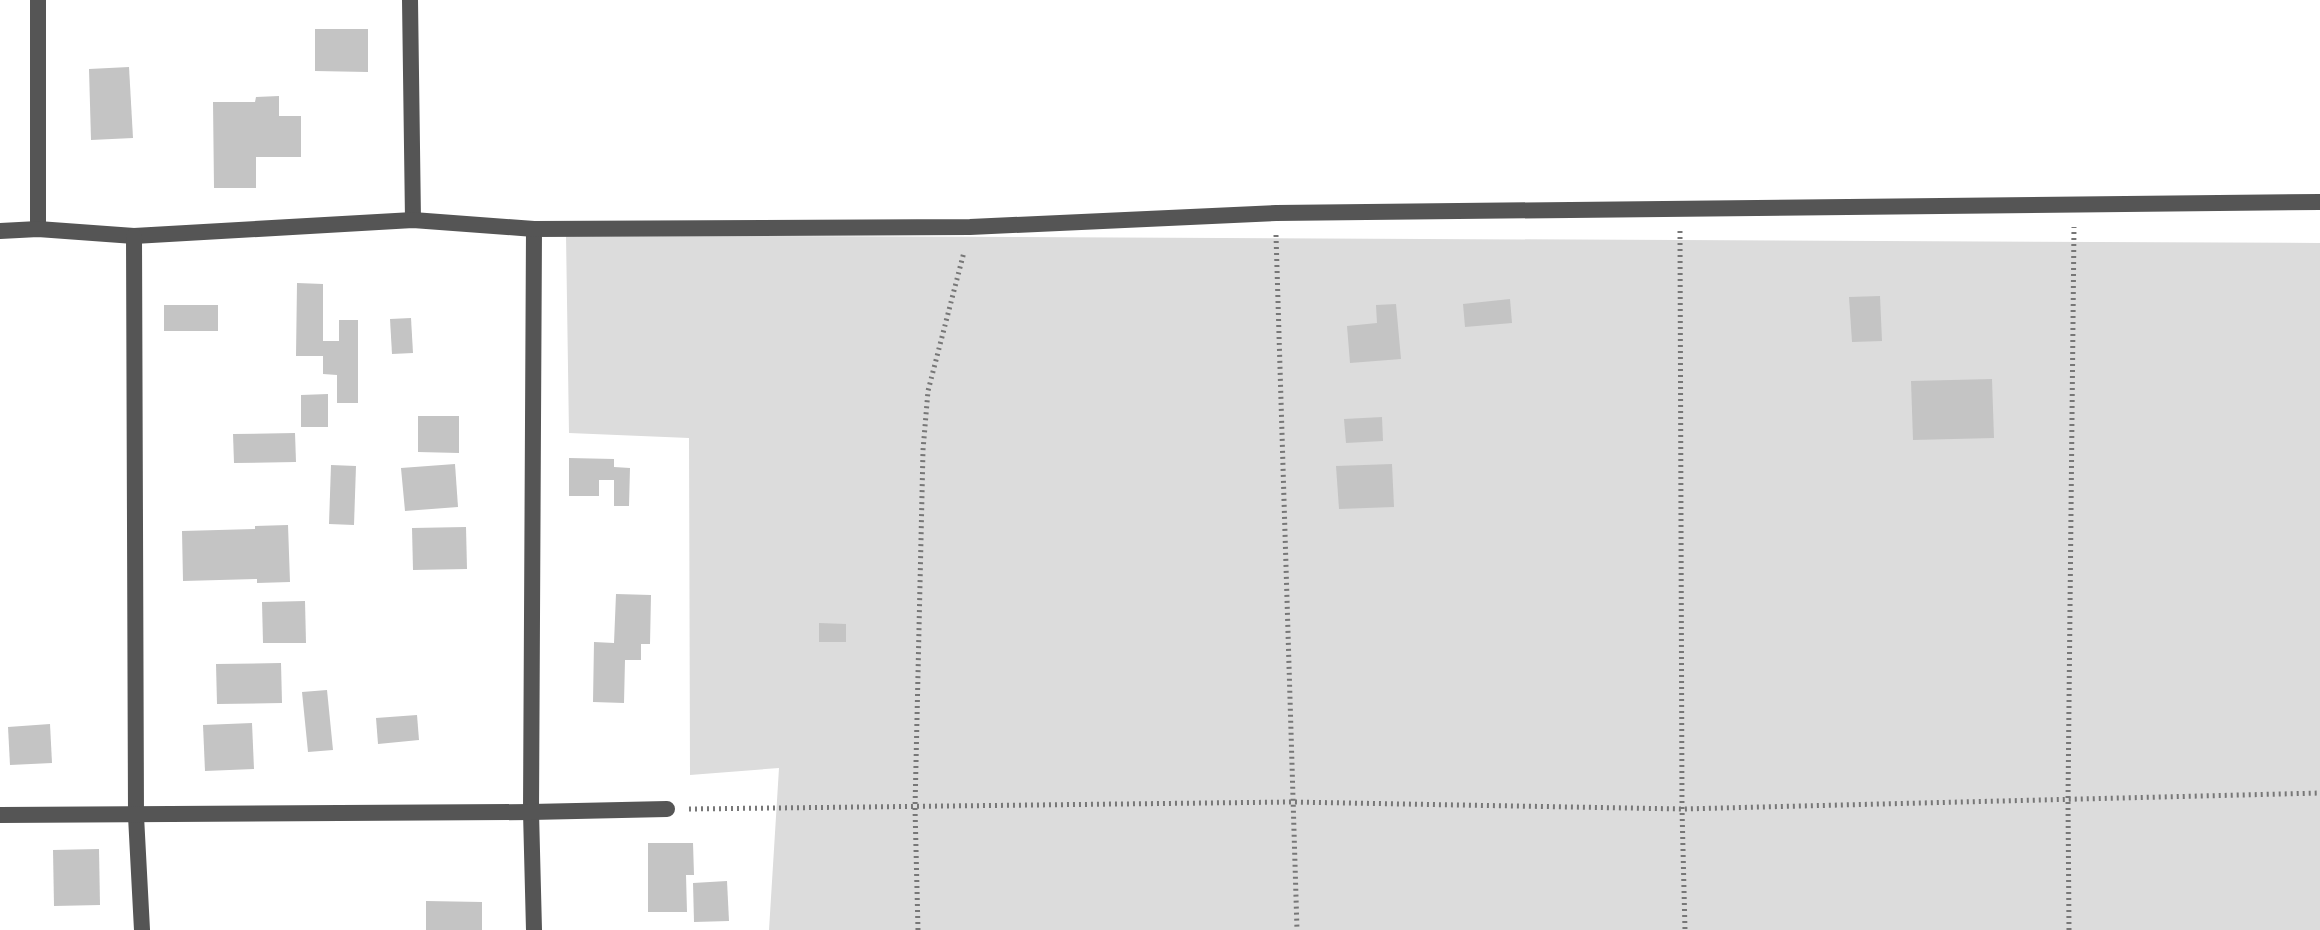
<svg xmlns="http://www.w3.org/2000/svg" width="2320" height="930" viewBox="0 0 2320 930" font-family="'Asap Condensed',sans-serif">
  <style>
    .green { fill: #dcdcdc }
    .building { fill: #c4c4c4 }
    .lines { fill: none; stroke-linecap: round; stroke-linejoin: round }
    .path { stroke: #777; stroke-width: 5; stroke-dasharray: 2 4; stroke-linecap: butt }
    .minor { stroke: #555; stroke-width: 16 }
  </style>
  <rect width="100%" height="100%" fill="#fff"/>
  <polygon class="green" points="566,235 2320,243 2320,930 769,930 779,768 690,775 689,438 569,433"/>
  <g class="building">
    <polygon points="315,29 368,29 368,72 315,71"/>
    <polygon points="129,67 133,138 91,140 89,69"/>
    <polygon points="279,96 279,116 301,116 301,157 256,157 256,188 214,188 213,102 255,102 256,97"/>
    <polygon points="297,283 323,284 323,341 339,341 339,320 358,320 358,403 337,403 337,375 323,374 323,356 296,356"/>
    <polygon points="1880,296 1882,341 1852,342 1849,297"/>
    <polygon points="1510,299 1512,323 1465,327 1463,304"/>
    <polygon points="1396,304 1401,359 1350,363 1347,326 1377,323 1376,305"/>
    <rect x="164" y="305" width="54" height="26"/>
    <polygon points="411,318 413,353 392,354 390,319"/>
    <polygon points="1992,379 1994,438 1913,440 1911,381"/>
    <polygon points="328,394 328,427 301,427 301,395"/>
    <polygon points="418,416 459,416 459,453 418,452"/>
    <polygon points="1382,417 1383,441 1346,443 1344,419"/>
    <polygon points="295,433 296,462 234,463 233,434"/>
    <polygon points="569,458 614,459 614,467 630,468 629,506 614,506 614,480 599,480 599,496 569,496"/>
    <polygon points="455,464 458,507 405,511 401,468"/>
    <polygon points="1392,464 1394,507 1339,509 1336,466"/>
    <polygon points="331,465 356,466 354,525 329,524"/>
    <polygon points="288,525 290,582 257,583 257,579 183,581 182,531 255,529 255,526"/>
    <polygon points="466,527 467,569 413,570 412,528"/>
    <polygon points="616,594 651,595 650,644 641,644 641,660 625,660 624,703 593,702 594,642 614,643"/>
    <polygon points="305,601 306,643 263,643 262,602"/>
    <polygon points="819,623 846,624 846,642 819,642"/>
    <polygon points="281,663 282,703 217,704 216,664"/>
    <polygon points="327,690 333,750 308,752 302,692"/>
    <polygon points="417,715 419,740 378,744 376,718"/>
    <polygon points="252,723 254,769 205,771 203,725"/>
    <polygon points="50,724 52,763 10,765 8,727"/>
    <polygon points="648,843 693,843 694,875 686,875 687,912 648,912"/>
    <polygon points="99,849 100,905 54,906 53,850"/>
    <polygon points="727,881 729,921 694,922 693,883"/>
    <polygon points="426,901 482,902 482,930 426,930"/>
  </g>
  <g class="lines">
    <g class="path">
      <polyline points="1680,231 1682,809 1685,930"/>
      <polyline points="1276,235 1297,930"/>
      <polyline points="689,809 1292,802 1682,809 2320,793"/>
      <polyline points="918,930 915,808 923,450 928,391 964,252"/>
      <polyline points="2069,930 2068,800 2074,227"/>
    </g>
    <g class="minor">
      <polyline points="38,0 38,229"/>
      <polyline points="410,0 413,220"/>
      <polyline points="534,229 531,812 534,930"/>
      <polyline points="0,231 38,229 134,236 413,220 534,229 970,227 1276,213 2320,202"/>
      <polyline points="134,236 136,816 142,930"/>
      <polyline points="0,815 531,812 667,809"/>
    </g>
  </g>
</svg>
